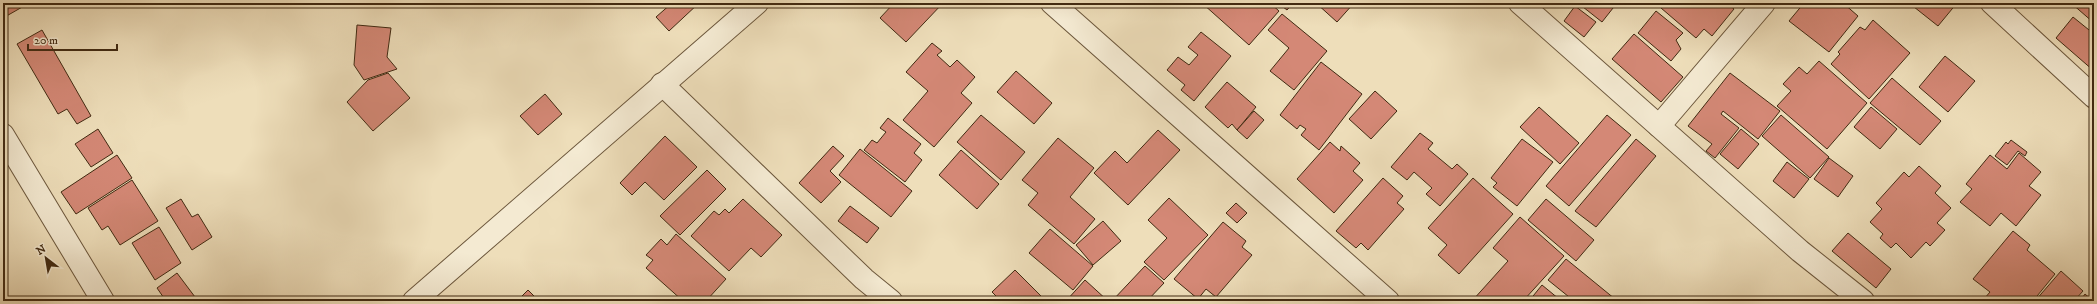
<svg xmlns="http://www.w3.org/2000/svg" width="2097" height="304" viewBox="0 0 2097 304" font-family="'IM FELL DW Pica',serif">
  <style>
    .building { fill: #d48876; stroke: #412a12 }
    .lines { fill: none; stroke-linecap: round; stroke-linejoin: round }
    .street-casing { stroke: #6c573c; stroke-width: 24 }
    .street { stroke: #f4ead2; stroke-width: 22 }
  </style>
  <rect width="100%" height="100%" fill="#eedeba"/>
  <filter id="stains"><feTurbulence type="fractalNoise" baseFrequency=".005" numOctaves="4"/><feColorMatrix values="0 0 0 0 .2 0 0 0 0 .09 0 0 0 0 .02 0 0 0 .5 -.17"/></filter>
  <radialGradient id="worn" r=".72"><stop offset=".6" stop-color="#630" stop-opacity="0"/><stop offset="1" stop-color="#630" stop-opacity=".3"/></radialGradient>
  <g class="building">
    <polygon points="3,3 22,3 24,6 3,18"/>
    <polygon points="672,3 699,3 669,31 656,17"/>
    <polygon points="894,3 943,3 906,42 880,18"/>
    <polygon points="1204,3 1270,3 1279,11 1249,45 1203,4"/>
    <polygon points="1278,3 1293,3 1287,10"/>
    <polygon points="1316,3 1354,3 1337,22"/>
    <polygon points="1578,3 1617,3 1602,22"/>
    <polygon points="1664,3 1727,3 1734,9 1712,36 1704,29 1696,38 1661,8"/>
    <polygon points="1804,3 1843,3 1858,16 1829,52 1789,21"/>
    <polygon points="1909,3 1957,3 1938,26"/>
    <polygon points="2071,3 2094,3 2094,23"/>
    <polygon points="1575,6 1596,22 1584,37 1564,21"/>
    <polygon points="1656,11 1683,33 1676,40 1681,49 1671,61 1638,33"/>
    <polygon points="1282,14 1327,51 1294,90 1270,71 1289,48 1268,30"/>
    <polygon points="2073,17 2094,34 2094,71 2056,38"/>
    <polygon points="1873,20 1910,53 1869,99 1831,64 1840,54 1838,52 1860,27 1865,30"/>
    <polygon points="357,25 391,28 387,57 397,69 364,80 354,65"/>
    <polygon points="42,30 91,116 77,124 67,109 58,114 17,44"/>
    <polygon points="1201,32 1231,56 1194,101 1181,90 1185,85 1167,70 1178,57 1189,65 1198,55 1188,47"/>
    <polygon points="1634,34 1683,77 1661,102 1612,59"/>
    <polygon points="932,43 942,51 937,55 950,67 957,60 975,77 961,93 972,103 934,147 903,120 928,91 906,72"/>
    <polygon points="1945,56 1975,81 1948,112 1919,87"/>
    <polygon points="1819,61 1867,103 1827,149 1777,106 1791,91 1783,84 1799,67 1807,74"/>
    <polygon points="1321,62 1362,94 1319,150 1301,135 1306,129 1300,125 1297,129 1280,115"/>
    <polygon points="1016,71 1052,103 1034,124 997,92"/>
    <polygon points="388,73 410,98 373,131 347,102 368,80"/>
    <polygon points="1730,73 1780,111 1758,139 1723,111 1721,114 1739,128 1715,158 1706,151 1712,144 1688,126"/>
    <polygon points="1892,78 1941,121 1920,145 1870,103"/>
    <polygon points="1227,82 1256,107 1237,130 1232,124 1228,128 1205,107"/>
    <polygon points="1375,91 1397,111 1371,139 1349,119"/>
    <polygon points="545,94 562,114 538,135 520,116"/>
    <polygon points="1539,107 1579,143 1560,164 1520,127"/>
    <polygon points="1871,107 1897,129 1880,149 1854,127"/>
    <polygon points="1254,111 1264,120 1247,139 1237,130"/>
    <polygon points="981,115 1025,152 1001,180 957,142"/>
    <polygon points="1607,115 1631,135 1569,206 1546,186"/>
    <polygon points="1781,115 1829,157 1810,178 1762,136"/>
    <polygon points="888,118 921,144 914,153 922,160 905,182 864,150 872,140 877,143 886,132 880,128"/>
    <polygon points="98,129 113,153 91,167 75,144"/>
    <polygon points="1741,129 1759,144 1738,169 1720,154"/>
    <polygon points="1158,130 1180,150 1128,205 1094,173 1115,151 1127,163"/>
    <polygon points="1420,133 1433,143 1428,149 1452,169 1457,164 1468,174 1440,206 1426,194 1432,188 1414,172 1407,180 1391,167"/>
    <polygon points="665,136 697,167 664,200 645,182 632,195 620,183"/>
    <polygon points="1058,138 1094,168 1070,197 1095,219 1074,244 1028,205 1038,193 1022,180"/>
    <polygon points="1522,139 1553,162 1517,206 1493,187 1497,183 1491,178"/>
    <polygon points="1636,139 1656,156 1596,227 1575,211"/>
    <polygon points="2011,140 2027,152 2025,156 2018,151 2007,165 1995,156 2006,142 2008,144"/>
    <polygon points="1330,142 1340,151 1341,146 1360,163 1353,171 1363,180 1334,213 1297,179"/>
    <polygon points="833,146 844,156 830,171 841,182 821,203 799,183"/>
    <polygon points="860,149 912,191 891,217 839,175"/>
    <polygon points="961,150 999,184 977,209 939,175"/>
    <polygon points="2019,153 2041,172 2029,186 2041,195 2016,226 2001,213 1990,226 1960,202 1972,189 1966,184 1990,155 2007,169"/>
    <polygon points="117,155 132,178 76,214 61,192"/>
    <polygon points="1829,158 1853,176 1838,197 1814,179"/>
    <polygon points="1787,162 1809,179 1794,198 1773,181"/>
    <polygon points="1919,166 1941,186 1935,193 1951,208 1937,223 1945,230 1930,246 1926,242 1911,258 1896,243 1891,248 1880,238 1883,234 1870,222 1882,209 1876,203 1904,172 1909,177"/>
    <polygon points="707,170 726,189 680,235 660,216"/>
    <polygon points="1383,178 1403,196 1397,203 1404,209 1368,250 1361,243 1356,248 1336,231"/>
    <polygon points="1473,178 1513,214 1459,274 1438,255 1447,245 1428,228"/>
    <polygon points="132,180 158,221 120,245 108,226 102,230 88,208"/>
    <polygon points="1169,198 1208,235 1164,280 1144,262 1167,238 1148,220"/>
    <polygon points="181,199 192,217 198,214 212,237 192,250 166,208"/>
    <polygon points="743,199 782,235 761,257 751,248 729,271 691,236 714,211 719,215 725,209 729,213"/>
    <polygon points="1546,199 1594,240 1576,261 1528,220"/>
    <polygon points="1236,203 1247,213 1237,223 1226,213"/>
    <polygon points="850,206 879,228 867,243 838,221"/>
    <polygon points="1520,217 1564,256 1523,301 1472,301 1508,261 1493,248"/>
    <polygon points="1103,221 1121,241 1093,265 1076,245"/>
    <polygon points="1223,222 1246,241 1242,247 1252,255 1216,297 1206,289 1198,299 1174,279"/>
    <polygon points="159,227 181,263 155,280 132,243"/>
    <polygon points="1050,229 1093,266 1073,290 1029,253"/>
    <polygon points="2013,231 2030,245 2027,250 2055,274 2033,301 1987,301 1984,299 1990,292 1973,279"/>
    <polygon points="1848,233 1891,269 1876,288 1832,251"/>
    <polygon points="676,234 726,279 706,301 683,301 646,268 653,260 646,255 661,239 667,245"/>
    <polygon points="1566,259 1615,299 1613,301 1574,301 1548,280"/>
    <polygon points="1145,266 1164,283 1147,301 1112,301"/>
    <polygon points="1015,270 1046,301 1001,301 992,292"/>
    <polygon points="2061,271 2083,291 2074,301 2035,301"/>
    <polygon points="177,273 195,297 190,301 166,301 157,288"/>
    <polygon points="1085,280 1108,301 1066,301"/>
    <polygon points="1542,285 1559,299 1557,301 1529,301"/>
    <polygon points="528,290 539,301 517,301"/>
    <polygon points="2085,294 2093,301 2080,301"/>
  </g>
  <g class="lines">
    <defs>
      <g id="street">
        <polyline points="1052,3 1388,301"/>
        <polyline points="1520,3 1800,251 1863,301"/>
        <polyline points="1992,3 2094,97"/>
        <polyline points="662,84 864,279 891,301"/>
        <polyline points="1659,126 1764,3"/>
        <polyline points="3,135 103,301"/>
        <polyline points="414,301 757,3"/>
      </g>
    </defs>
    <use href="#street" class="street-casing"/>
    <use href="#street" class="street"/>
  </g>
  <rect width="2097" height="304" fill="none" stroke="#eedeba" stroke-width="16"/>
  <rect x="4" y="4" width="2089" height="296" fill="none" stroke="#412a12" stroke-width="2"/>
  <rect x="8" y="8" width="2081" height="288" fill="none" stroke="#412a12"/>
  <g transform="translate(46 258) rotate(329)" stroke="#f4ead2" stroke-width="3" paint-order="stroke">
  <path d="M0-3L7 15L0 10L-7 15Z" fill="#412a12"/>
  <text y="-6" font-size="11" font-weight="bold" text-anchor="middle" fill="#412a12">N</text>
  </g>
  <path d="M28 44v6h89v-6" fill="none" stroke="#412a12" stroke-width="2"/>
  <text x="34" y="44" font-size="12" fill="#412a12" stroke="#f4ead2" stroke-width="3" paint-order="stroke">20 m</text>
  <rect width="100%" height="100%" filter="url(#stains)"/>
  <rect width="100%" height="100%" fill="url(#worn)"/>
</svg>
